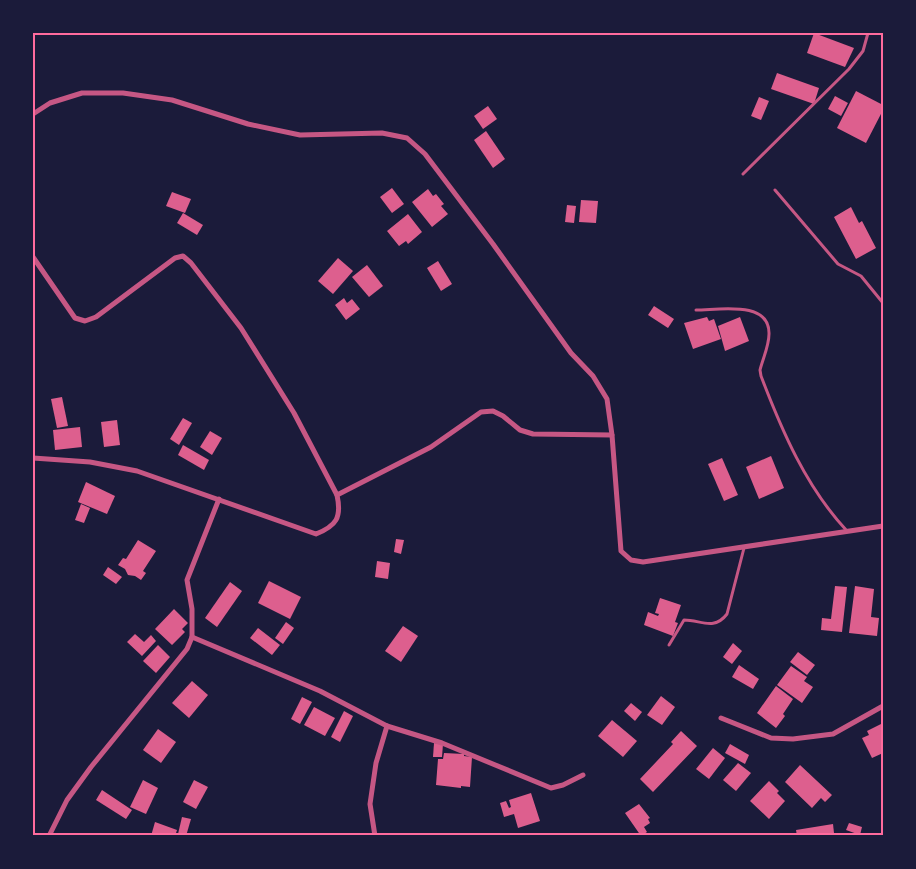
<svg xmlns="http://www.w3.org/2000/svg" width="916" height="869" viewBox="0 0 916 869" font-family="Figtree,sans-serif">
  <style>
    .building { fill: #dd5f8e }
    .lines { fill: none; stroke-linecap: round; stroke-linejoin: round }
    .service { stroke: #c65784; stroke-width: 3 }
    .minor { stroke: #c65784; stroke-width: 5 }
    .neatline { fill: none; stroke: #ff6b9d; stroke-width: 2 }
  </style>
  <rect width="100%" height="100%" fill="#1b1b3a"/>
  <g class="building">
    <polygon points="814,33 854,48 845,67 807,53"/>
    <polygon points="777,73 819,88 814,104 771,89"/>
    <polygon points="856,91 883,105 883,110 866,143 837,128"/>
    <polygon points="835,96 848,103 841,116 828,109"/>
    <polygon points="759,97 769,101 761,120 751,116"/>
    <polygon points="488,106 497,119 483,129 474,116"/>
    <polygon points="486,131 505,159 493,168 474,140"/>
    <polygon points="392,188 404,204 392,213 380,197"/>
    <polygon points="428,189 433,196 436,194 444,204 441,206 448,214 432,227 412,202"/>
    <polygon points="172,192 191,199 185,213 166,206"/>
    <polygon points="581,200 598,201 596,223 579,222"/>
    <polygon points="567,205 576,206 574,223 565,222"/>
    <polygon points="851,207 859,223 862,221 876,248 856,259 834,217"/>
    <polygon points="183,213 203,225 197,235 177,223"/>
    <polygon points="408,214 422,232 408,244 406,241 399,246 387,231"/>
    <polygon points="338,258 353,271 333,294 318,281"/>
    <polygon points="438,261 452,284 441,291 427,268"/>
    <polygon points="367,265 383,286 369,297 352,277"/>
    <polygon points="344,298 347,303 352,299 360,309 346,320 335,305"/>
    <polygon points="654,306 674,319 668,328 648,315"/>
    <polygon points="707,317 709,321 714,319 721,339 693,349 684,323"/>
    <polygon points="740,317 749,341 725,351 718,326"/>
    <polygon points="62,397 68,426 57,428 51,399"/>
    <polygon points="183,418 192,423 179,445 170,439"/>
    <polygon points="117,420 120,445 104,447 101,422"/>
    <polygon points="80,427 82,447 55,450 53,430"/>
    <polygon points="210,431 222,438 212,455 200,447"/>
    <polygon points="183,445 209,460 204,470 178,455"/>
    <polygon points="771,456 784,488 759,499 746,467"/>
    <polygon points="722,458 738,495 724,501 708,464"/>
    <polygon points="86,482 115,496 107,514 78,502"/>
    <polygon points="81,504 90,508 84,523 75,520"/>
    <polygon points="396,539 404,540 401,554 394,552"/>
    <polygon points="138,540 156,551 143,571 146,573 141,580 135,576 128,575 125,569 118,565 123,558 126,559"/>
    <polygon points="377,561 390,563 388,579 375,577"/>
    <polygon points="108,567 122,577 116,584 103,575"/>
    <polygon points="269,581 301,597 290,619 258,603"/>
    <polygon points="230,582 242,591 217,627 205,618"/>
    <polygon points="835,586 847,587 842,632 821,630 822,618 831,619"/>
    <polygon points="855,586 874,589 871,617 879,618 877,636 849,633"/>
    <polygon points="660,598 681,605 675,622 678,623 673,636 644,625 648,612 658,616 659,614 655,613"/>
    <polygon points="174,609 188,623 182,629 185,632 172,645 155,629"/>
    <polygon points="286,622 294,628 283,644 275,638"/>
    <polygon points="403,626 418,636 401,662 385,651"/>
    <polygon points="258,628 280,645 272,655 250,638"/>
    <polygon points="135,634 144,642 151,635 156,641 142,656 127,642"/>
    <polygon points="733,643 742,651 732,664 723,657"/>
    <polygon points="158,645 170,657 156,673 143,661"/>
    <polygon points="798,652 815,665 807,675 790,662"/>
    <polygon points="739,665 759,679 753,689 732,677"/>
    <polygon points="791,666 807,677 804,681 813,687 802,703 777,685"/>
    <polygon points="192,681 208,695 189,718 172,703"/>
    <polygon points="776,686 793,699 783,714 785,716 776,728 757,713"/>
    <polygon points="661,696 675,707 662,725 647,715"/>
    <polygon points="302,697 312,702 300,724 291,719"/>
    <polygon points="631,703 642,712 635,721 624,711"/>
    <polygon points="314,707 335,718 325,736 304,725"/>
    <polygon points="344,711 353,716 340,742 331,737"/>
    <polygon points="612,720 637,741 623,757 598,736"/>
    <polygon points="883,723 883,753 872,758 862,738 869,735 867,731"/>
    <polygon points="158,729 176,742 161,763 143,750"/>
    <polygon points="681,731 697,746 653,792 640,779 673,744 671,742"/>
    <polygon points="434,743 443,744 442,757 433,757"/>
    <polygon points="730,744 749,755 745,764 725,753"/>
    <polygon points="713,748 725,758 709,779 696,769"/>
    <polygon points="444,753 464,754 464,756 472,757 470,787 461,786 461,788 436,785 438,759 443,759"/>
    <polygon points="738,763 751,773 736,791 723,780"/>
    <polygon points="800,765 832,795 825,802 821,798 812,808 785,782"/>
    <polygon points="143,780 158,788 146,814 130,807"/>
    <polygon points="194,780 208,787 196,809 183,802"/>
    <polygon points="769,781 779,791 777,793 785,801 769,819 750,801"/>
    <polygon points="102,790 132,810 126,819 96,800"/>
    <polygon points="531,793 540,821 518,828 514,814 504,817 500,803 506,801 509,808 511,807 509,800"/>
    <polygon points="639,804 650,818 648,819 650,823 644,827 647,832 641,836 625,813"/>
    <polygon points="182,817 191,819 186,836 178,834"/>
    <polygon points="155,822 177,830 175,836 151,836"/>
    <polygon points="849,823 862,827 860,835 846,830"/>
    <polygon points="833,824 834,833 816,836 797,836 796,830"/>
  </g>
  <g class="lines">
    <g class="service">
      <polyline points="743,174 849,69 863,51 868,33"/>
      <polyline points="775,190 838,264 861,276 883,303"/>
      <path d="M696,310c23,0 74,-10 73,24 0,12 -6,24 -9,36l1,6c21,55 45,111 86,155"/>
      <path d="M669,645l15,-25c17,0 30,11 43,-6l17,-66"/>
    </g>
    <g class="minor">
      <polyline points="33,114 50,103 82,93 123,93 172,100 248,124 300,135 382,133 407,138 425,154 493,244 571,353 593,376 607,399 612,435 621,551 631,560 643,562 883,526"/>
      <path d="M33,257l42,61 10,3 11,-4 79,-59 8,-2 8,7 50,65 53,85 43,82c5,23 -1,31 -21,39l-179,-63 -47,-9 -57,-4"/>
      <polyline points="337,495 431,447 481,412 493,411 503,416 520,430 533,434 612,435"/>
      <polyline points="192,637 320,691 387,726 442,743 551,788 563,785 583,775"/>
      <polyline points="721,718 771,738 793,739 833,734 883,706"/>
      <polyline points="49,836 67,800 91,767 187,649 192,637 192,609 187,580 219,499"/>
      <polyline points="375,836 370,804 376,763 387,726"/>
    </g>
  </g>
  <rect width="916" height="869" fill="none" stroke="#1b1b3a" stroke-width="69"/>
  <rect x="34" y="34" width="848" height="800" class="neatline"/>
</svg>
